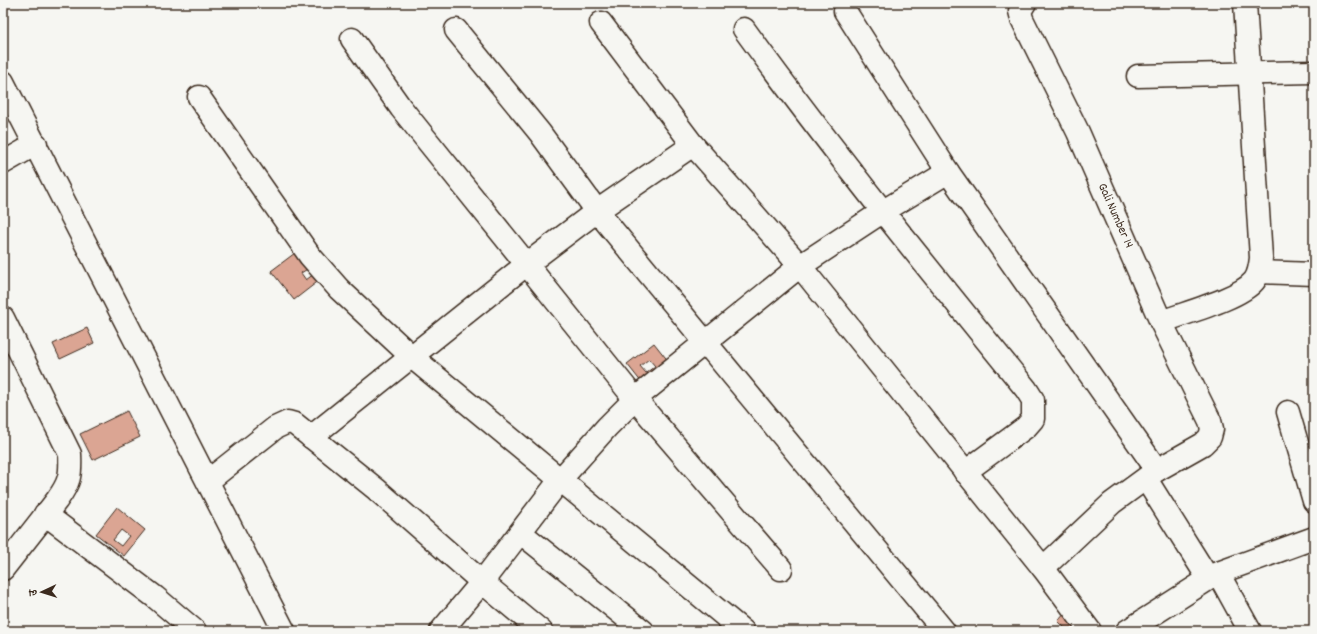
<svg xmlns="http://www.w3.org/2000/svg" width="1317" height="634" viewBox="0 0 1317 634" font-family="Dekko,'Playpen Sans Deva',sans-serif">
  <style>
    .building { fill: #dba593; stroke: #3b2a1e; fill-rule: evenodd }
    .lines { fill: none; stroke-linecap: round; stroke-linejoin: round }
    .minor-casing { stroke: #3b2a1e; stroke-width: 25 }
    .minor { stroke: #f6f6f2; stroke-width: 22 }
    .labels { text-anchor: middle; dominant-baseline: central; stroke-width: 3; stroke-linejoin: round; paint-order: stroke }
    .street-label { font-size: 13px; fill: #3b2a1e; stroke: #f6f6f2 }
  </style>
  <rect width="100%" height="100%" fill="#f6f6f2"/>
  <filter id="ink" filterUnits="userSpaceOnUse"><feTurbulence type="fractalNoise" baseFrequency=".025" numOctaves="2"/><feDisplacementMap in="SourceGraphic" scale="8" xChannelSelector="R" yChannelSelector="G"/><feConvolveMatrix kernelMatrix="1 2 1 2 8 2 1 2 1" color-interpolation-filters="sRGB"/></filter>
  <g filter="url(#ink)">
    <g class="building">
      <path d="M303,247l22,29 -31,24 -23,-29zM309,268l5,6 -8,6 -5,-7z"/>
      <polygon points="87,328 94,343 60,359 53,344"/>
      <path d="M654,343l15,19 -27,21 -15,-19zM649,359l6,7 -9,7 -6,-7z"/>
      <polygon points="127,411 140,437 93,460 80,434"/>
      <path d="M117,507l28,23 -21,26 -28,-22zM121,530l8,6 -8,10 -8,-6z"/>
      <polygon points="1068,610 1076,631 1068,631 1058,621"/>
    </g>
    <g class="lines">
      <defs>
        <g id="minor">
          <polyline points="1025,3 1020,11 1022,19 1078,132 1161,322 1210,421 1212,429 1210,437 1203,444 1157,470 1112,503 1043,568"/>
          <polyline points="845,11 948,172 1157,470"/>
          <polyline points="601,23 693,145 800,266 1043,568 1090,631"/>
          <path d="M744,29c90,124 186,242 282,360l7,11v19l-7,8 -61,45"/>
          <polyline points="456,30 540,133 597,211 944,631"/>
          <polyline points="352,39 401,108 635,399 781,569"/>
          <polyline points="1138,76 1314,72"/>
          <polyline points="3,82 284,631"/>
          <polyline points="199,97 310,256 339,289 412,357 743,631"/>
          <polyline points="3,163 36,144"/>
          <polyline points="1259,272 1314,274"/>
          <path d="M3,318l67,136c1,21 0,28 -13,46l-54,69"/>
          <path d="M1161,322c23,-9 78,-23 93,-41 5,-6 6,-14 7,-23l-16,-255"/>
          <polyline points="1288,412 1314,501"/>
          <polyline points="311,437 527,264 597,211 693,145"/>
          <polyline points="1146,479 1208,578"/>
          <polyline points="208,481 275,428 288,422 295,424 376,489 482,582 541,631"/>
          <polyline points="45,514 155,597 195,631"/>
          <polyline points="521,533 643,631"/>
          <polyline points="1218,573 1250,631"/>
          <polyline points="441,631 482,582 560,480 607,427 635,399 800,266 882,212 948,172"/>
          <polyline points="1127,631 1218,573 1314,538"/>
        </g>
      </defs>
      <use href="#minor" class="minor-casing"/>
      <use href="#minor" class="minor"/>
    </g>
  </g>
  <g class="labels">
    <g class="street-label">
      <text transform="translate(1115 216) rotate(66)">Gali Number 14</text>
    </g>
  </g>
  <rect width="1317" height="634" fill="none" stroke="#f6f6f2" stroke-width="16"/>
  <rect x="8" y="8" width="1301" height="618" fill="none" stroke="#3b2a1e" stroke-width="1.5" filter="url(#ink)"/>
  <g transform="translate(42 592) rotate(266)" stroke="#f6f6f2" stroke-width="3" paint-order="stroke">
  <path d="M0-3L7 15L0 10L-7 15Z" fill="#3b2a1e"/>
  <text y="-6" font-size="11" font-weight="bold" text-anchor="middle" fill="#3b2a1e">उ</text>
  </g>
</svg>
